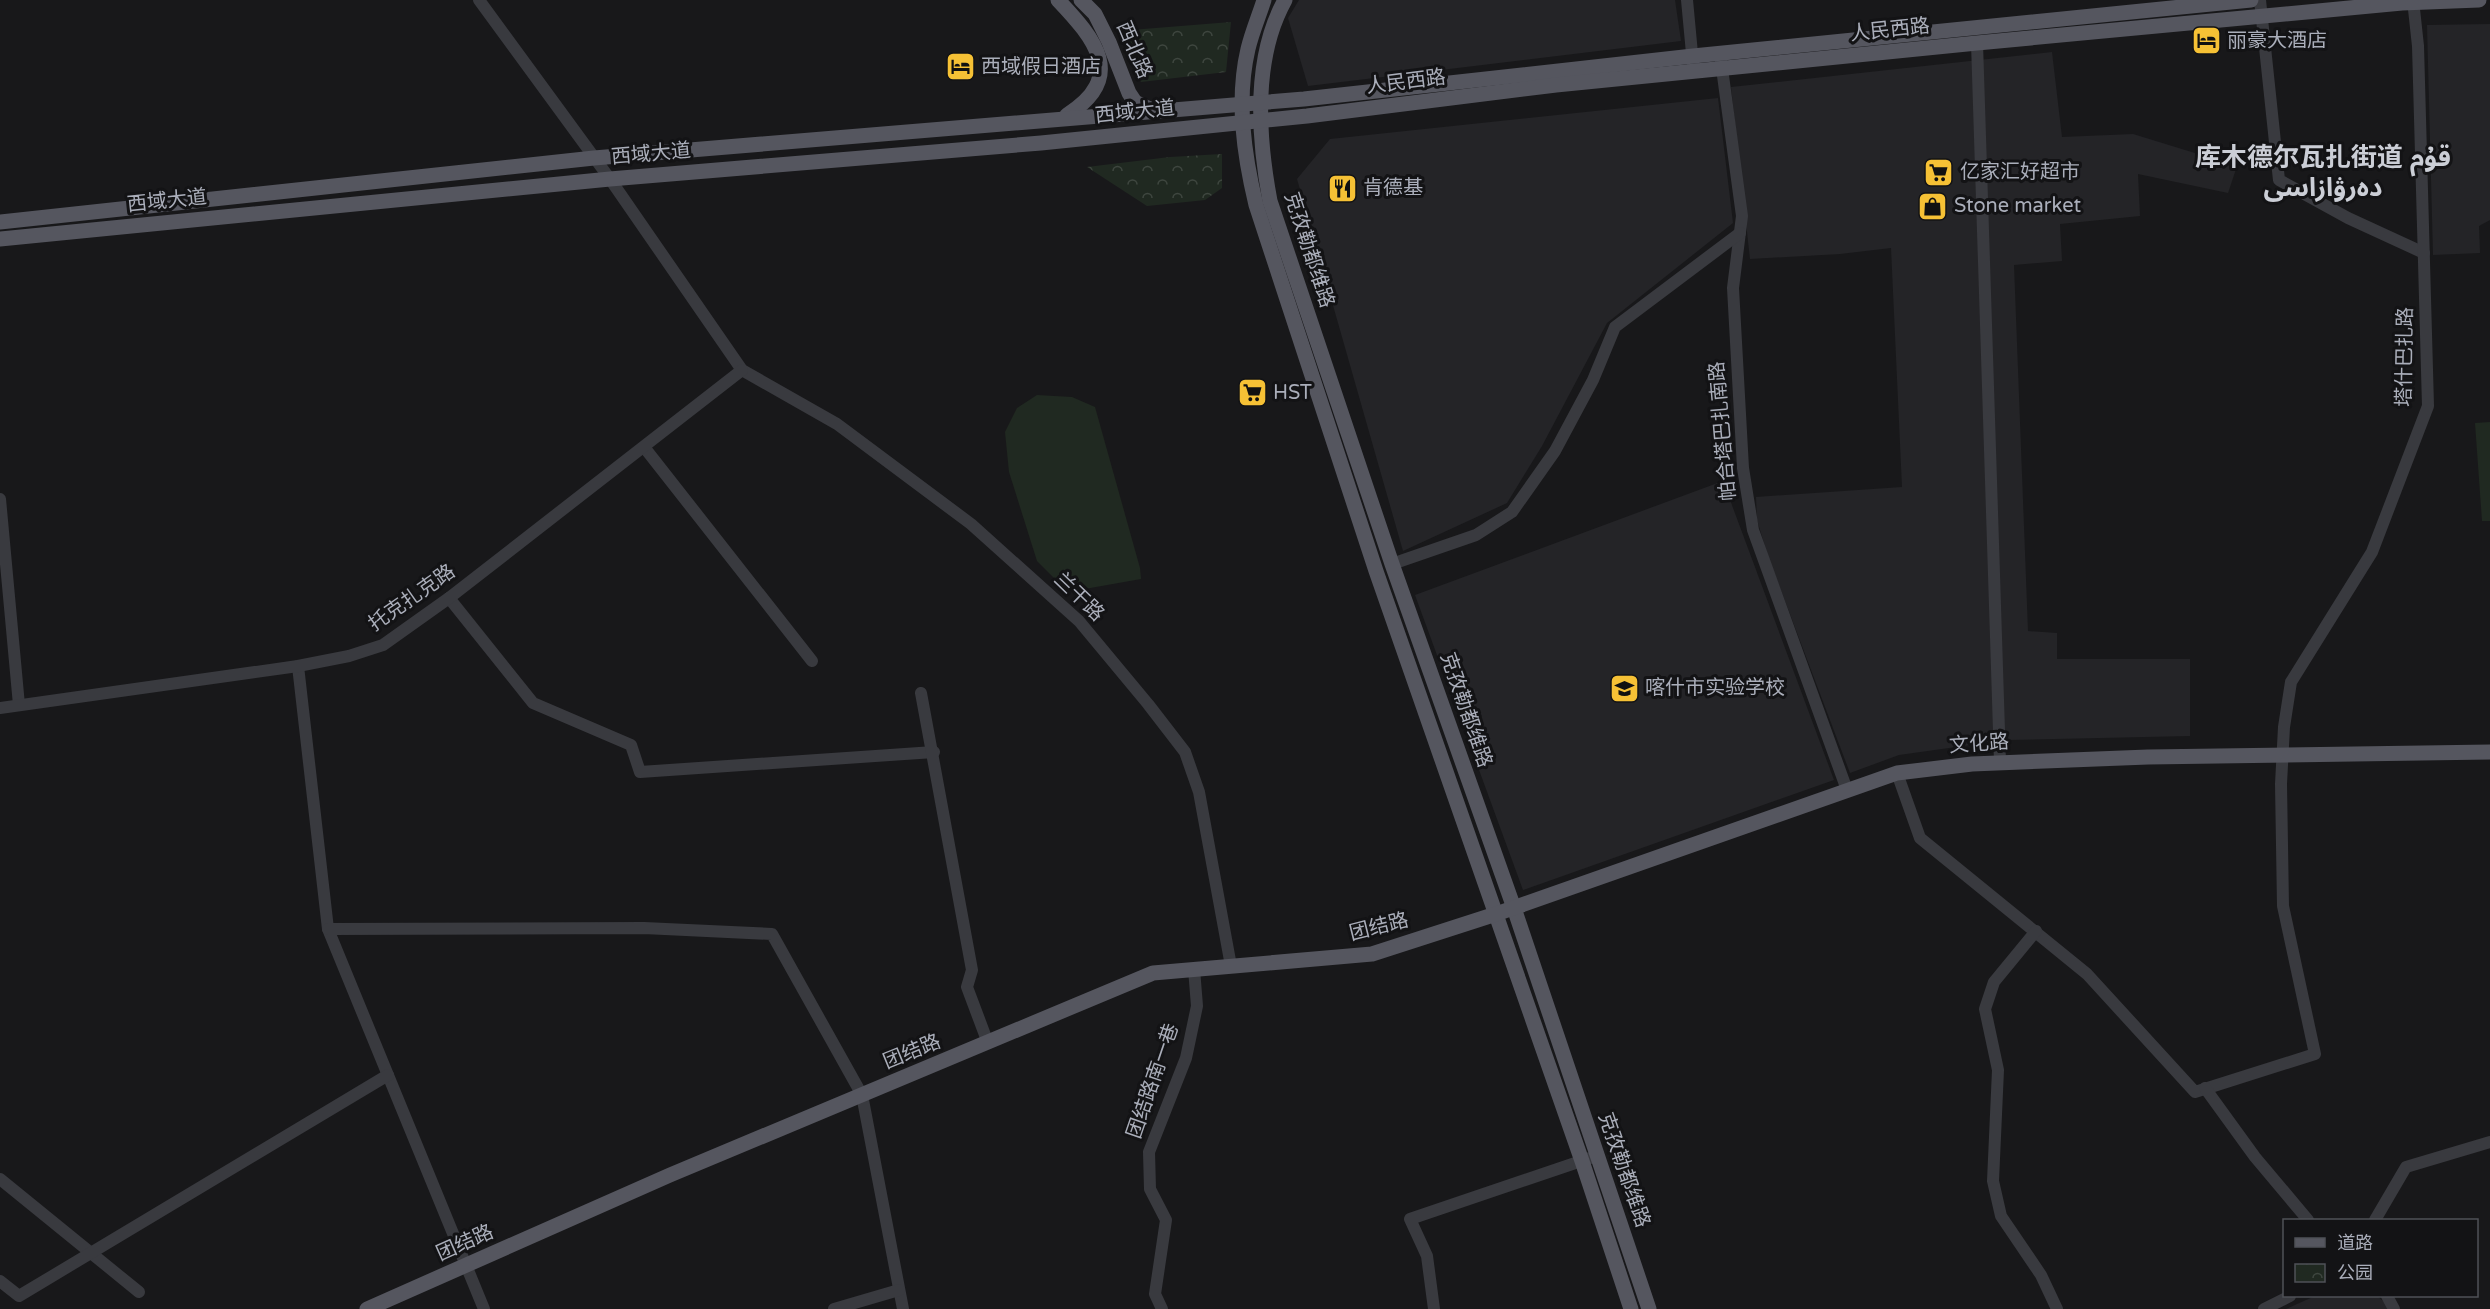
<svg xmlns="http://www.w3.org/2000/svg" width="2490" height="1309" viewBox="0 0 2490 1309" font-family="'Varela Round','Noto Sans Arabic','Noto Sans SC',sans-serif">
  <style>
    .built { fill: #242427 }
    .grass { fill: #202921 }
    .park { fill: url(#park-crowns) }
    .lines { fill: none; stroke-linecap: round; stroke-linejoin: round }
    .minor { stroke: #393a3f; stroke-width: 12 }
    .major { stroke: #55565f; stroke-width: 15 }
    .labels { text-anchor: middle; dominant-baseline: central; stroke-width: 6; stroke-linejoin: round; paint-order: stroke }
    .street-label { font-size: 20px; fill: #aaaeba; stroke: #131315 }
    .poi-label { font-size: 20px; fill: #aaaeba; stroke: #131315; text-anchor: start }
    .district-label { font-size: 26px; font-weight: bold; fill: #cbced6; stroke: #131315 }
  </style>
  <defs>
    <pattern id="park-crowns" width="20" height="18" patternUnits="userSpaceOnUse" patternTransform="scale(1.5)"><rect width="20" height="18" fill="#202921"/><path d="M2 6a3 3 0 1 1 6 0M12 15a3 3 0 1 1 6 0" fill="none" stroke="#3e463f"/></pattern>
  </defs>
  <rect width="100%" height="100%" fill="#18181a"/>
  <g class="built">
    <polygon points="1299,0 1675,0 1681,41 1308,86 1288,18"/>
    <polygon points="2490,24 2490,220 2479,226 2480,253 2433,255 2427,25"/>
    <polygon points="2052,52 2062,137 2133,134 2237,166 2228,193 2138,174 2140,216 2060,224 2062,261 2014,265 2028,631 2057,633 2057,659 2190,659 2190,736 2006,740 1899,755 1850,773 1768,556 1757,520 1756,497 1902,487 1891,248 1840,254 1750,259 1731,87"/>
    <polygon points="1718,98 1733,223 1607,323 1542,446 1507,503 1403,551 1297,179 1330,139"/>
    <polygon points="1723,481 1834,780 1523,890 1415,595"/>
    <polygon points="2315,1296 2377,1296 2387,1304 2387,1309 2286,1309"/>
  </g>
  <g class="grass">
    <polygon points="1037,395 1072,397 1095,407 1140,568 1141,579 1079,590 1061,585 1037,561 1009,472 1005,432 1017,408"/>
    <polygon points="2490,422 2490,521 2482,521 2475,423"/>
  </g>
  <g class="park">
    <polygon points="1231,22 1226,72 1141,82 1119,31"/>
    <polygon points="1222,154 1222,188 1205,200 1147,206 1087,167 1170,157"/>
  </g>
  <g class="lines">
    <g class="minor">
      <polyline points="479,0 610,179 742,370 837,424 971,524 1079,621 1148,704 1185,752 1199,792 1231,966"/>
      <polyline points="1687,0 1693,64"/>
      <polyline points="2260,0 2279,180 2348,218 2424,253"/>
      <polyline points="1977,43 2000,762"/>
      <polyline points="1721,61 1742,216 1733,288 1743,468 1753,530 1847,790"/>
      <polyline points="644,447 812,661"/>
      <polyline points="0,499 19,705"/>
      <polyline points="1392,564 1476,535 1512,512 1555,451 1593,380 1615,327 1740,233"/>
      <polyline points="449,598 533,703 631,745 640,772 934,752"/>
      <polyline points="298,666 328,929 484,1309"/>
      <polyline points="921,693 972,970 967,987 988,1043"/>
      <polyline points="0,708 298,666 349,656 383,645 449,598 742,370"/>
      <polyline points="1897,773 1920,838 2087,974 2195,1092 2315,1054 2283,906 2281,784 2284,727 2291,682 2372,552 2428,406 2418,46 2413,0"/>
      <polyline points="328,929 644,928 772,934 862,1095 903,1309"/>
      <polyline points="2036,931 1994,982 1985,1009 1998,1070 1993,1181 2001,1216 2041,1275 2057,1309"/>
      <polyline points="2205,1088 2255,1157 2308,1220"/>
      <polyline points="0,1179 139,1292"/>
      <polyline points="2375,1220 2406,1167 2490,1142"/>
      <polyline points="0,1281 19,1296 388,1075"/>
      <polyline points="2387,1296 2394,1309"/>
      <polyline points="834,1309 899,1290"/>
      <polyline points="1162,1309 1155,1294 1166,1220 1150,1189 1149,1152 1186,1058 1197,1006 1194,969"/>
      <polyline points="1434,1309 1427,1256 1410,1219 1590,1158"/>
      <polyline points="2264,1309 2290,1296"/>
    </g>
    <g class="major">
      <path d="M1058,0c37,39 69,77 9,115"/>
      <polyline points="1081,0 1095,14 1109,42 1129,93 1135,102 1150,109"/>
      <path d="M1264,0c-5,16 -12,32 -16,49 -12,51 -4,106 8,156l120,366 206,590 49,148"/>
      <path d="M1285,0c-33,59 -27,137 -15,201l122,363 122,344 135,401"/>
      <polyline points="0,222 594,158 1304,99 1693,56 2251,0"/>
      <polyline points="0,239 610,179 1041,143 1307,116 1556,85 1977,43 2402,3 2479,0"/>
      <polyline points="367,1309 670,1175 1153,973 1372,954 1496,914 1897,773 1972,764 2148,757 2490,752"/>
    </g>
  </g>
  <defs>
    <symbol id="hotel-square" viewBox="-11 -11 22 22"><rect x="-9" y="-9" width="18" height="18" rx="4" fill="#f6c135" stroke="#131315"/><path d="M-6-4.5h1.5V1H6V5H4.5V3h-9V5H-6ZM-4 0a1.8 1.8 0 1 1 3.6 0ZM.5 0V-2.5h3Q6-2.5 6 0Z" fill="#111"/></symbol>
    <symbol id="supermarket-square" viewBox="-11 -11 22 22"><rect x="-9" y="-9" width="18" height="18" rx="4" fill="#f6c135" stroke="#131315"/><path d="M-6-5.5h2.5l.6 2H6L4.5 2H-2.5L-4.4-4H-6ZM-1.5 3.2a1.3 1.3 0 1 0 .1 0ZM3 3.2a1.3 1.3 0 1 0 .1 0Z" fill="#111"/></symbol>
    <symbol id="restaurant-square" viewBox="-11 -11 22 22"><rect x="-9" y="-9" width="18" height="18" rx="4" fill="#f6c135" stroke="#131315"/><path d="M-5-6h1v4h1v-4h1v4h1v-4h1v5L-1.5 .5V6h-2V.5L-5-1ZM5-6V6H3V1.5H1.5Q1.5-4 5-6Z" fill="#111"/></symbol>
    <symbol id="shop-square" viewBox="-11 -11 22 22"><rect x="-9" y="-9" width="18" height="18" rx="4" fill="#f6c135" stroke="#131315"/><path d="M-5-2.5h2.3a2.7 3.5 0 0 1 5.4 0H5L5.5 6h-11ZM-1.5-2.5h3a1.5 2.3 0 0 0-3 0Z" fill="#111"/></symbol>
    <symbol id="school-square" viewBox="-11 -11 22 22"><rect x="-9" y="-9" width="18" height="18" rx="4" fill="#f6c135" stroke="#131315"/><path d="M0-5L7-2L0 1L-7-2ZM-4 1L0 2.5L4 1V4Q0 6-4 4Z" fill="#111"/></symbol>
  </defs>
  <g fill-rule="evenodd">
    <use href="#hotel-square" x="2190" y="24" width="33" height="33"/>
    <use href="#hotel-square" x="944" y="50" width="33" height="33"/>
    <use href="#supermarket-square" x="1922" y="156" width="33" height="33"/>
    <use href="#restaurant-square" x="1326" y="172" width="33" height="33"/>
    <use href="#shop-square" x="1916" y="190" width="33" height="33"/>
    <use href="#supermarket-square" x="1236" y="376" width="33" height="33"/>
    <use href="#school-square" x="1608" y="672" width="33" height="33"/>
  </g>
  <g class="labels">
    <g class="street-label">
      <text transform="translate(1890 30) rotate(-6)">人民西路</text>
      <text transform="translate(1134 50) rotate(67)">西北路</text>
      <text transform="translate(1406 82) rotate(-7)">人民西路</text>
      <text transform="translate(1135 112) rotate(-6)">西域大道</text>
      <text transform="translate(651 154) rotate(-5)">西域大道</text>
      <text transform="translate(167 201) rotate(-6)">西域大道</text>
      <text transform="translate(1309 250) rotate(72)">克孜勒都维路</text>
      <text transform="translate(2405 357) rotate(-89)">塔什巴扎路</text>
      <text transform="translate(1723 431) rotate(-95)">帕合塔巴扎南路</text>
      <text transform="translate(1079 597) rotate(44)">兰干路</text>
      <text transform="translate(412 598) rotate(-35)">托克扎克路</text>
      <text transform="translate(1466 710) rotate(71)">克孜勒都维路</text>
      <text transform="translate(1979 744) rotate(-4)">文化路</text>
      <text transform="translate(1379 927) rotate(-14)">团结路</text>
      <text transform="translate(912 1052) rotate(-22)">团结路</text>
      <text transform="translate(1153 1081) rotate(-71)">团结路南一巷</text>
      <text transform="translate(1624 1170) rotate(71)">克孜勒都维路</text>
      <text transform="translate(465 1243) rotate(-24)">团结路</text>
    </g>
    <g class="poi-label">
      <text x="2227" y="41">丽豪大酒店</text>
      <text x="981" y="67">西域假日酒店</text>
      <text x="1960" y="172">亿家汇好超市</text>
      <text x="1363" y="188">肯德基</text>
      <text x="1954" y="206">Stone market</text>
      <text x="1273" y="393">HST</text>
      <text x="1645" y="688">喀什市实验学校</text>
    </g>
    <g class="district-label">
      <text x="2323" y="157">库木德尔瓦扎街道 قۇم<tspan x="2323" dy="30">دەرۋازاسى</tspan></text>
    </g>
  </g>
  <rect x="2283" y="1219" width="195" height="78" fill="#131315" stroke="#4f5157" stroke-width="1.5"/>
  <rect x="2295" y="1238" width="30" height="9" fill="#55565f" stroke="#4f5157" stroke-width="1.5"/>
  <text x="2337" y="1249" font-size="18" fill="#aaaeba">道路</text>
  <rect x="2295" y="1264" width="30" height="18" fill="url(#park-crowns)" stroke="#4f5157" stroke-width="1.5"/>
  <text x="2337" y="1279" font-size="18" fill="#aaaeba">公园</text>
</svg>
